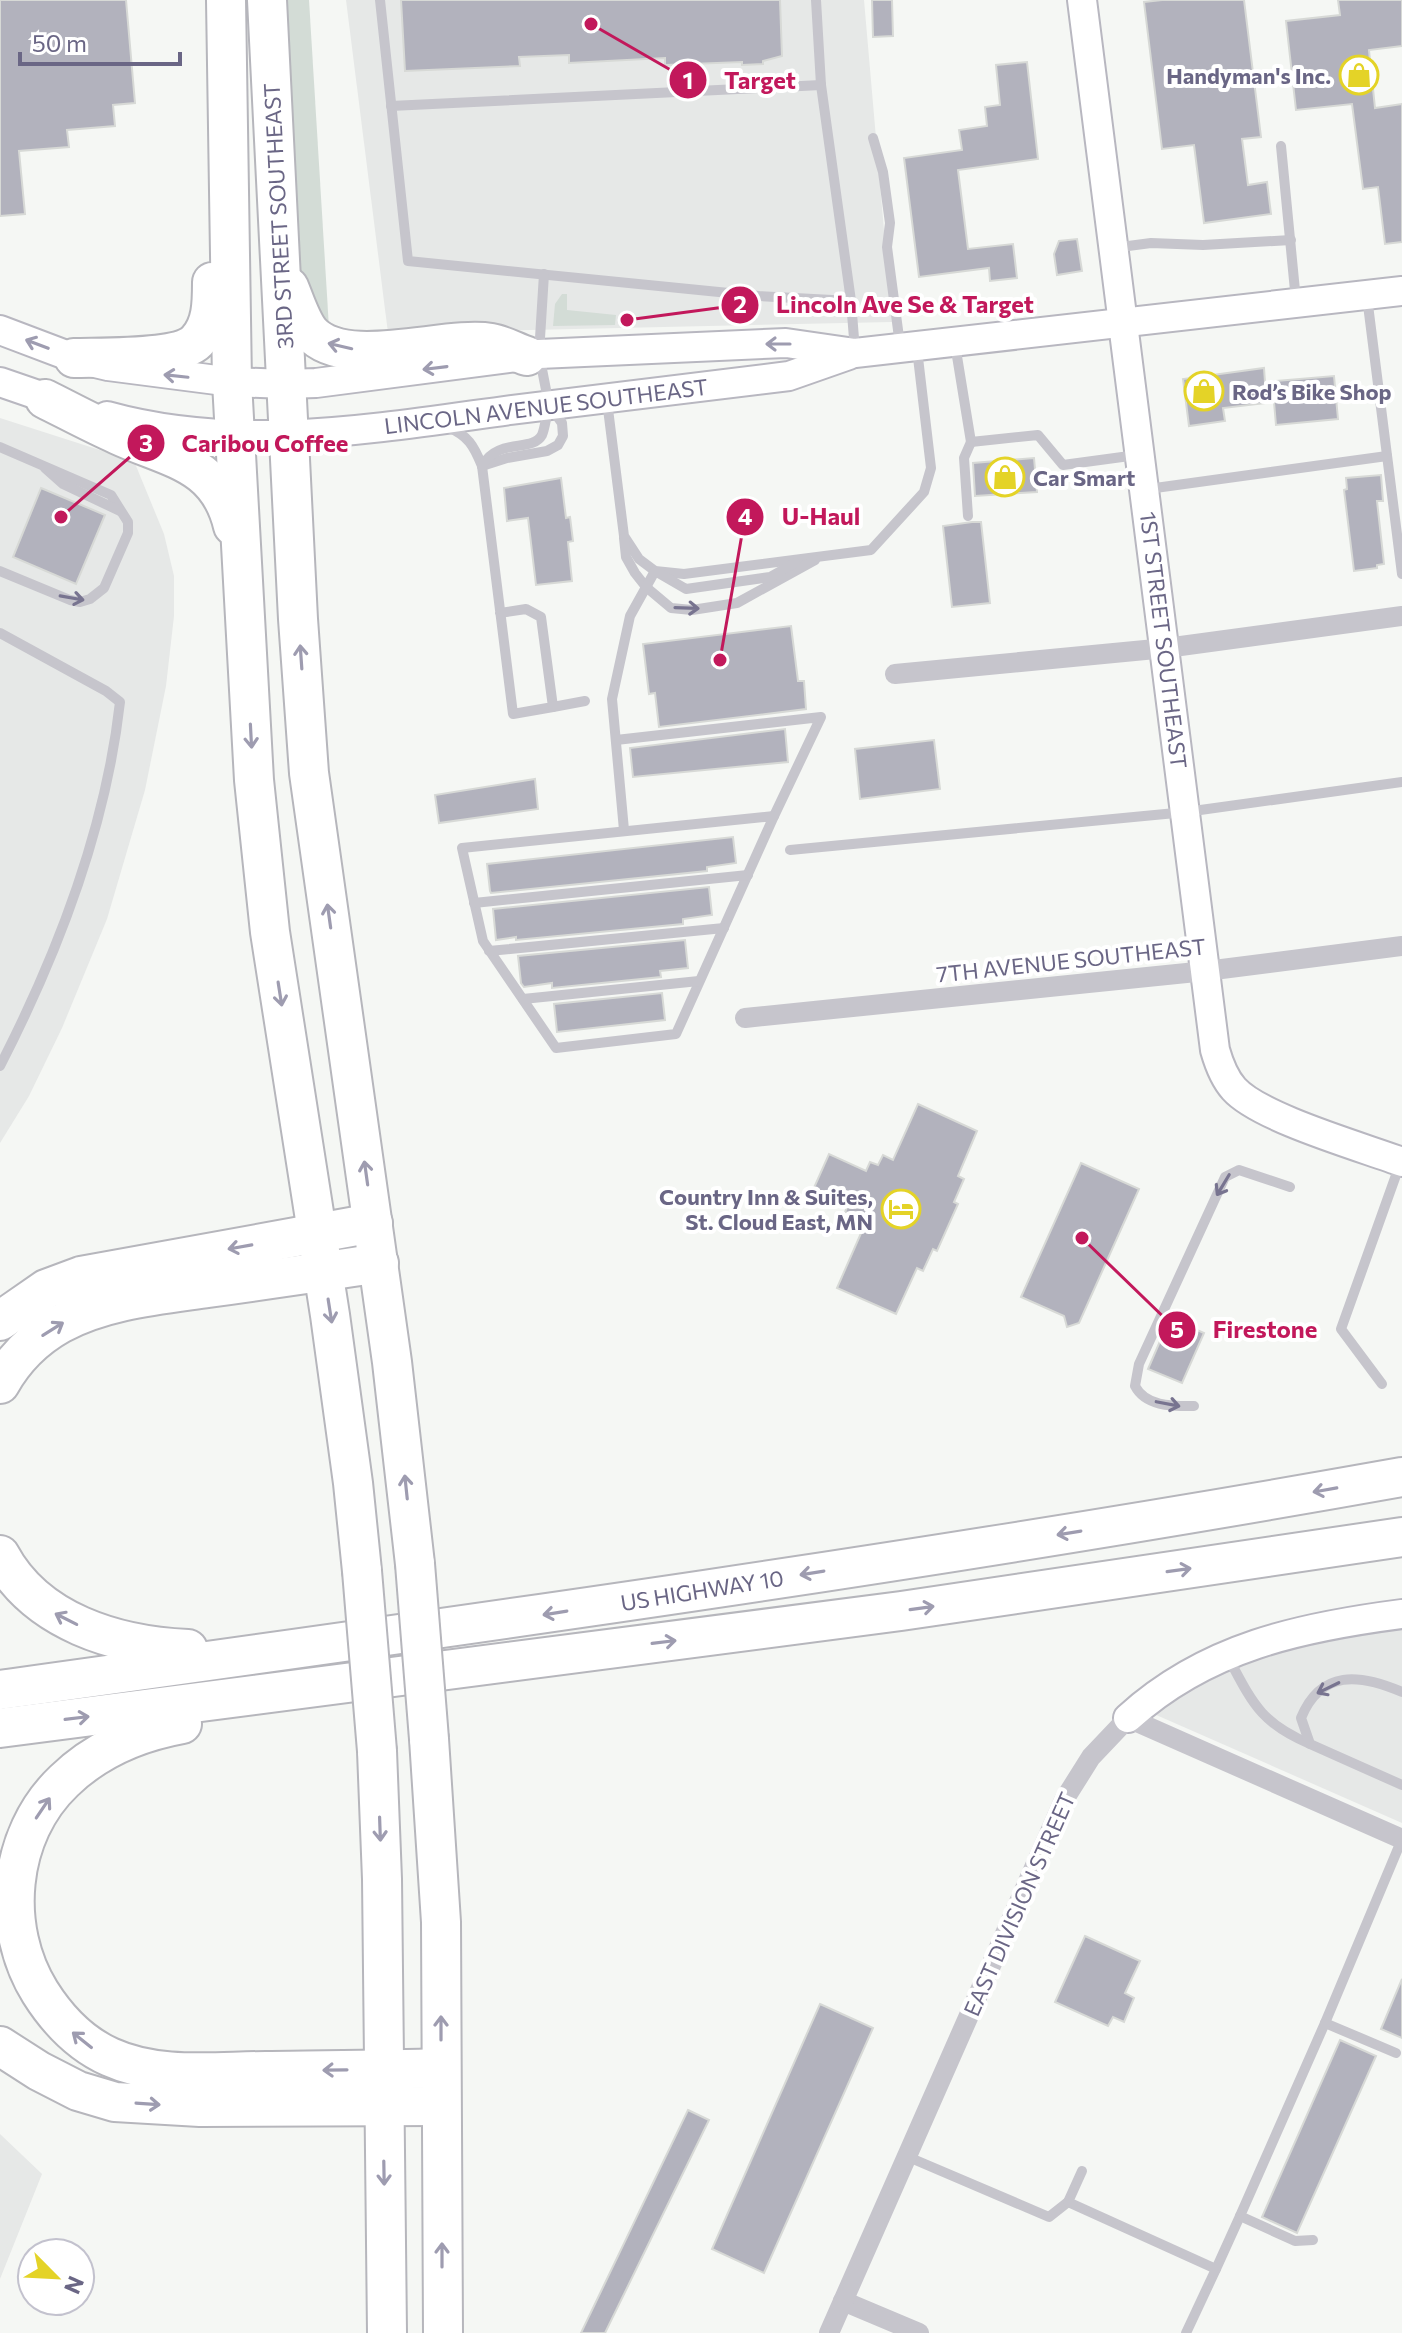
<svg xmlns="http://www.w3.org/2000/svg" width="1402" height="2333" viewBox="0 0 1402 2333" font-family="Commissioner,sans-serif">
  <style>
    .built { fill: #e6e8e7 }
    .green { fill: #d3dcd6 }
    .building { fill: #b2b2bd; stroke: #d7d9d6; stroke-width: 2 }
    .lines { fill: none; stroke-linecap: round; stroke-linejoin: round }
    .secondary-casing { stroke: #b8b7c0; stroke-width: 32 }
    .highway-casing { stroke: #b6b6bc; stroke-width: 42 }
    .lane { stroke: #c6c5cc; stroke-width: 10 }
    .street { stroke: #c6c5cc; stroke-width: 20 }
    .secondary { stroke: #fff; stroke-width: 28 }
    .highway { stroke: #fff; stroke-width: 38 }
    .highway-bridge-casing { stroke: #b6b6bc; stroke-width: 42; stroke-linecap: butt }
    .highway-bridge { stroke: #fff; stroke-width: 38 }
    .oneway { stroke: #9e9cb0 }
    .oneway2 { stroke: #787490 }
    .labels { text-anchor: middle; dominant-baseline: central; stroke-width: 8; stroke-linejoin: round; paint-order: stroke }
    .poi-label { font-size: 22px; font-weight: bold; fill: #6a6685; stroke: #fff; text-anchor: end }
    .street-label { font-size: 22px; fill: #6a6685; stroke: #fff }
    .leader { fill: none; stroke: #c2185b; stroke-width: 3 }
    .callout-dot { fill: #c2185b; stroke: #fff; stroke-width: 3 }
    .mark-label { font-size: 24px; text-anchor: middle; font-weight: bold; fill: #fff }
    .callout-label { font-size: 24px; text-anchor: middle; font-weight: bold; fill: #c2185b; stroke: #fff; stroke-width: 8; stroke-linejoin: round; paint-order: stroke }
  </style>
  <rect width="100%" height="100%" fill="#f5f7f4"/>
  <g class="built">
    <polygon points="346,0 864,0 892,322 388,333"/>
    <polygon points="0,418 134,461 164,534 174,576 174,616 166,686 145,790 107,919 62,1028 29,1096 0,1143"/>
    <polygon points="1402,1625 1402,1823 1154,1714 1185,1689 1258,1651"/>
    <polygon points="0,2134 42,2174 0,2279"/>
  </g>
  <g class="green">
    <polygon points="284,0 309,0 329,328 300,286"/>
    <polygon points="562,294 567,294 567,310 616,315 615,325 553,326 555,304"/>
  </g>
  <g class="building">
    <polygon points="0,0 126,0 135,103 113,105 115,126 67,130 69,147 19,151 25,214 0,216"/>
    <polygon points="401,0 780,0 782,56 763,61 763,64 742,65 742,62 665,65 665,58 569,63 569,55 519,57 520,66 405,71"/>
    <polygon points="872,0 892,0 893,36 873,37"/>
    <polygon points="1162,0 1244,0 1261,137 1242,139 1248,185 1267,182 1271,214 1204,223 1194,145 1162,149 1144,2"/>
    <polygon points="1338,0 1402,0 1402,46 1369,50 1375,108 1402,104 1402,242 1385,244 1378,187 1363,189 1352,104 1296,110 1286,21 1340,15"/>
    <polygon points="1027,62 1038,159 958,170 968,249 1013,244 1017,278 990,281 989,268 919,277 904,158 962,150 959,130 987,126 985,107 1000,105 996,65"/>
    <polygon points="1077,239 1082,271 1057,275 1054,254 1059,241"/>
    <polygon points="1264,368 1265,382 1334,376 1338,419 1276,425 1274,402 1223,408 1225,421 1189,426 1183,379"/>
    <polygon points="1034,458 1037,492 975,496 973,463"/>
    <polygon points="1381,475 1383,501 1377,501 1384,564 1377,565 1377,568 1354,571 1344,490 1347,489 1346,478"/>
    <polygon points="561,478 566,518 570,517 573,541 568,542 572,581 536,585 528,518 507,521 504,488"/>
    <polygon points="41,488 105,515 76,584 13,557"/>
    <polygon points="972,522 981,522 990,603 952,607 943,526"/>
    <polygon points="791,626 798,681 804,681 806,709 659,727 655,693 649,694 643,644"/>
    <polygon points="785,729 788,762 633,777 630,748"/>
    <polygon points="934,740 940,789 860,799 855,749"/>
    <polygon points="535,779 538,809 439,823 435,795"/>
    <polygon points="733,837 736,863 707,867 707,871 491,893 490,891 487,864"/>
    <polygon points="709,887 712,915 683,919 683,924 516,940 516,937 496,940 493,909"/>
    <polygon points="685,940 688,968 660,971 661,977 552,988 552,983 524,987 521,983 518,956"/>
    <polygon points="662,993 665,1020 557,1032 554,1004"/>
    <polygon points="918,1104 977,1131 958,1176 964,1179 954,1202 958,1204 937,1251 933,1249 923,1271 917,1268 896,1314 837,1288 862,1231 853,1227 857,1217 845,1212 848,1205 813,1190 829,1154 866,1171 870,1162 878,1165 883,1155 893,1160"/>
    <polygon points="1081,1163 1139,1189 1079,1323 1067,1327 1064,1316 1021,1297"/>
    <polygon points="1170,1318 1204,1333 1182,1383 1148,1369"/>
    <polygon points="1085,1936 1140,1961 1125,1993 1134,1998 1124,2022 1113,2017 1108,2026 1055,2002"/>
    <polygon points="1402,1979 1402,2038 1381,2029"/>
    <polygon points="820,2004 873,2028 764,2273 712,2249"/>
    <polygon points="1340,2040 1376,2056 1297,2233 1262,2217"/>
    <polygon points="688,2110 709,2120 605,2333 581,2333"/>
  </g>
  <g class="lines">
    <defs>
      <g id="secondary">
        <path d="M1082,0c43,350 90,700 133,1050 4,14 9,28 19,39 26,29 128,58 168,73"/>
        <polyline points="0,330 74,358 108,366 232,382 286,384 316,383 539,354 786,343 855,353 1402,291"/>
        <polyline points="0,382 64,404"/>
        <path d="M107,416c133,37 271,12 404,-6 93,-12 186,-23 278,-34l60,-21"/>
        <path d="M1128,1718c78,-71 173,-91 274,-104"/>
      </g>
      <g id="highway">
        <polyline points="226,0 232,382 254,780 270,932 330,1315 353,1483 362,1571"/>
        <polyline points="267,0 298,619 309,773 392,1362 415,1564"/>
        <path d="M289,287c6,14 12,34 21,45 35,40 135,3 181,11 12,2 24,9 36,13"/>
        <path d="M74,358c27,-1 105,2 123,-17 15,-16 15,-38 15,-59"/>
        <path d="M45,399c24,12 48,25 73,36 52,24 100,27 115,91"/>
        <polyline points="0,1321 46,1289 81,1276 373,1223"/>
        <path d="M0,1384c14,-25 35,-46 60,-60 44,-24 99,-29 148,-36 57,-8 114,-16 171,-25"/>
        <path d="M0,1555c36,67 116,91 188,94"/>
        <path d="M0,1690c468,-65 937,-130 1402,-213"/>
        <path d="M182,1724c-44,8 -86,26 -118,57 -57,54 -64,147 -24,211 17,27 41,52 70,65 48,22 105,14 156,14 58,-1 117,-1 175,-3"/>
        <polyline points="0,1728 901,1611 1402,1537"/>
        <polyline points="429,1739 441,1922 443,2333"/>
        <polyline points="377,1751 382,1879 387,2333"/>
        <polyline points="0,2046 39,2071 78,2091 115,2102 200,2107 441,2106"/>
      </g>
    </defs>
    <use href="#secondary" class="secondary-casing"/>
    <use href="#highway" class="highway-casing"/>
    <g class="lane">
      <polyline points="380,0 408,261 759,296 851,301"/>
      <polyline points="816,0 821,85 851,301 855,351"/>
      <polyline points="391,106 821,85"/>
      <polyline points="873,138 883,172 890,223 887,247 900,345"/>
      <polyline points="1281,146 1296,301"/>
      <polyline points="1113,248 1151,243 1203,245 1291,240"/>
      <polyline points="1367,297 1402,574"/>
      <polyline points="955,344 971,442 1038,435 1063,465 1137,455"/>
      <polyline points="607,401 624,536 639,559 655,571 684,574 871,550 924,492 931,468 917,349"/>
      <path d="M447,427c21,8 27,19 35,39l31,248 40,-7 -12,-90 -15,-8 -26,4"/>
      <polyline points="0,447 111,495 128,522 128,533 104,588 90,599 80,602 70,600 0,571"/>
      <polyline points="482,466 507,458 547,451 558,445 563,436 562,423 549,405 539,354 544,274"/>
      <path d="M482,466c16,-29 50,-13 60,-31 3,-7 4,-18 6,-25"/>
      <polyline points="45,468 63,484 120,511"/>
      <polyline points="1148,489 1387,456"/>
      <polyline points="968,516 964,458 971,442"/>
      <polyline points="624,538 626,557 635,573 646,587 671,608 692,610 737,603 815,560"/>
      <path d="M0,633l106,58 14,11c-14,125 -63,253 -120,364"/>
      <polyline points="553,707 585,701"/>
      <polyline points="616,740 821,717 774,816"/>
      <polygon points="774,816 676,1034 556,1048 483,941 462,848"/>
      <polyline points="624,830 612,699 630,616 655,571 686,589 770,577 795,563"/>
      <polyline points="790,850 1186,812 1402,782"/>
      <polyline points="474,903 748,875"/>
      <polyline points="489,951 724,928"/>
      <polyline points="523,999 699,981"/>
      <polyline points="1382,1384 1341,1329 1400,1164"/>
      <path d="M1194,1406c-21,0 -48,1 -59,-20l4,-22 86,-187 14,-7 51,17"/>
      <path d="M1229,1659c24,45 32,64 81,85"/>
      <path d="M1402,1692c-42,-18 -81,-23 -101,26l9,26 92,41"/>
      <polyline points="1325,2023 1396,2053"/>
      <polyline points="906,2156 1049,2217 1068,2202"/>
      <polyline points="1082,2171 1068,2202 1216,2269 1240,2216"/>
      <polyline points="1313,2240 1295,2241 1240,2216 1325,2023 1402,1839"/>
      <polyline points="1186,2333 1216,2269"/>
    </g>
    <g class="street">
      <polyline points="895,674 1166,648 1402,616"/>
      <polyline points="745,1018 1206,971 1402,946"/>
      <polyline points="843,2301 919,2333"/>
      <polyline points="829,2333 1064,1800 1091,1757 1128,1718 1402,1839"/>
    </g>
    <use href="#secondary" class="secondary"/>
    <use href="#highway" class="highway"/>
    <defs>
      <g id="highway-bridge">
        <polyline points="415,1564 429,1739"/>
        <polyline points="362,1571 377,1751"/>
      </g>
    </defs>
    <use href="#highway-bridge" class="highway-bridge-casing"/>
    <use href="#highway-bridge" class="highway-bridge"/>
  </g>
  <defs><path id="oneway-shaft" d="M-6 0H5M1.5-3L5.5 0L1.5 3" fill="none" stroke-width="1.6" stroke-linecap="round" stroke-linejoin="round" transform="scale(2)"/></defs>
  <g class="oneway">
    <use href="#oneway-shaft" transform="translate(37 344) rotate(-159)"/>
    <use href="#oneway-shaft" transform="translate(778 344) rotate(180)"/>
    <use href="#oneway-shaft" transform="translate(340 346) rotate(-167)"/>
    <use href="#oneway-shaft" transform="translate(435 368) rotate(173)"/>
    <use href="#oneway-shaft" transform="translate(176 376) rotate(-174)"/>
    <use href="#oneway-shaft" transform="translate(301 657) rotate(-94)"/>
    <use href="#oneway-shaft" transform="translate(251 736) rotate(87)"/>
    <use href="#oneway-shaft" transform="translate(329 916) rotate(-98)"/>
    <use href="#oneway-shaft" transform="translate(280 994) rotate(81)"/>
    <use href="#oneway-shaft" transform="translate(366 1173) rotate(-98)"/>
    <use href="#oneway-shaft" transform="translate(240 1247) rotate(170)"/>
    <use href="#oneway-shaft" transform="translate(330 1311) rotate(81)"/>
    <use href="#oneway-shaft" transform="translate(53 1329) rotate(-32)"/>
    <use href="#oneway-shaft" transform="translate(406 1487) rotate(-96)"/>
    <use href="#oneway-shaft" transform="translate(1325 1490) rotate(170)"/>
    <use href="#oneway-shaft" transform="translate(1069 1533) rotate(171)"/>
    <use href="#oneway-shaft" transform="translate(1179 1570) rotate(-8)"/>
    <use href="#oneway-shaft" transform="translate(812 1573) rotate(171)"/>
    <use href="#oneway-shaft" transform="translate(922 1608) rotate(-8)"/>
    <use href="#oneway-shaft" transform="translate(555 1613) rotate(171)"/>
    <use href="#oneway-shaft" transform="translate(66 1619) rotate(-153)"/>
    <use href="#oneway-shaft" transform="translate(664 1642) rotate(-7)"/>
    <use href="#oneway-shaft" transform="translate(77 1718) rotate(-7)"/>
    <use href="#oneway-shaft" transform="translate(43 1808) rotate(-56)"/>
    <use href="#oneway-shaft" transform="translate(380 1829) rotate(88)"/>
    <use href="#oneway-shaft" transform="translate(441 2028) rotate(-90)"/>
    <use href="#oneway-shaft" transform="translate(82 2040) rotate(-141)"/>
    <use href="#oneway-shaft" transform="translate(335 2070) rotate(179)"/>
    <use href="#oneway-shaft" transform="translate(148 2104) rotate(4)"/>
    <use href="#oneway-shaft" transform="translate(384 2173) rotate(89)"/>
    <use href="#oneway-shaft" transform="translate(442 2255) rotate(-90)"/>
  </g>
  <g class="oneway2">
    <use href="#oneway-shaft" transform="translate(72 598) rotate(10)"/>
    <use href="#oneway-shaft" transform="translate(687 608) rotate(2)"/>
    <use href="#oneway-shaft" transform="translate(1223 1185) rotate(121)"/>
    <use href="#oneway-shaft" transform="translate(1168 1404) rotate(11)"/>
    <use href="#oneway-shaft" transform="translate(1328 1688) rotate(154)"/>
  </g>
  <defs>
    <symbol id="shop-ring" viewBox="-11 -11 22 22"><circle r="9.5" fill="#fff" stroke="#e4d327" stroke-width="1.5"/><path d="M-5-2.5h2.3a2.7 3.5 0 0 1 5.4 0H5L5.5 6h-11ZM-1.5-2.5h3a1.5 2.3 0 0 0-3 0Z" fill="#e4d327"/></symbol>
    <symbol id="hotel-ring" viewBox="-11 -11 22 22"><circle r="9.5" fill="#fff" stroke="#e4d327" stroke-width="1.5"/><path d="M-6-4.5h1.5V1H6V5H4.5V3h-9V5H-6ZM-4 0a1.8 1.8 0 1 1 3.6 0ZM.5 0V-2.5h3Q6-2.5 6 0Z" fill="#e4d327"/></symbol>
  </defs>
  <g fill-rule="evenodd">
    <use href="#shop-ring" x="1337" y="53" width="44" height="44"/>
    <use href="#shop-ring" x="1182" y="369" width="44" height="44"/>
    <use href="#shop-ring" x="983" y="455" width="44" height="44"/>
    <use href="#hotel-ring" x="879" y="1187" width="44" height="44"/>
  </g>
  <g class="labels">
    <g class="poi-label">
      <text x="1331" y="75">Handyman's Inc.</text>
      <text x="1232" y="391" text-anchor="start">Rod’s Bike Shop</text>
      <text x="1033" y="477" text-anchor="start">Car Smart</text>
      <text x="873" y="1196">Country Inn &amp; Suites,<tspan x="873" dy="25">St. Cloud East, MN</tspan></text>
    </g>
    <g class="street-label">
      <text transform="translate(278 216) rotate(-93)">3RD STREET SOUTHEAST</text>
      <text transform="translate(546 406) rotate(-7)">LINCOLN AVENUE SOUTHEAST</text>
      <text transform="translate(1164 640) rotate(83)">1ST STREET SOUTHEAST</text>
      <text transform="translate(1071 960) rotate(-6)">7TH AVENUE SOUTHEAST</text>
      <text transform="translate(702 1590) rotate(-9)">US HIGHWAY 10</text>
      <text transform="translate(1019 1904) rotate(-66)">EAST DIVISION STREET</text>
    </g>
  </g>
  <path class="leader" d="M591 24L688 80M627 320L740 305M61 517L146 443M720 660L745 517M1082 1238L1177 1330"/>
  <g class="callout-dot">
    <circle cx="591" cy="24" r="8"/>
    <circle cx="627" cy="320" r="8"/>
    <circle cx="61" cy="517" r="8"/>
    <circle cx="720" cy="660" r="8"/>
    <circle cx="1082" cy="1238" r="8"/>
    <circle cx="688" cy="80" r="20"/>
    <circle cx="740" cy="305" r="20"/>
    <circle cx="146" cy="443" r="20"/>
    <circle cx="745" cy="517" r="20"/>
    <circle cx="1177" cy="1330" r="20"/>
  </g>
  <g class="mark-label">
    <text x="688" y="89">1</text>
    <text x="740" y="313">2</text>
    <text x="146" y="452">3</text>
    <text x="745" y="525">4</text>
    <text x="1177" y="1338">5</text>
  </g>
  <g class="callout-label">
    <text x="760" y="89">Target</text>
    <text x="905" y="313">Lincoln Ave Se &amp; Target</text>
    <text x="265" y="452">Caribou Coffee</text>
    <text x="821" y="525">U-Haul</text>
    <text x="1265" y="1338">Firestone</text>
  </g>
  <g transform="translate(56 2277) rotate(114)"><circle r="38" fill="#ffffff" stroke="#c3c2ce" stroke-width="2"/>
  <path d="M0-6L14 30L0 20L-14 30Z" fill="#e4d327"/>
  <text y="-12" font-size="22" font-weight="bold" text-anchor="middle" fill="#6a6685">N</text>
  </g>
  <path d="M20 52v12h160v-12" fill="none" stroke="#6a6685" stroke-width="4"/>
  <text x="32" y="52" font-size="24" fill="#6a6685" stroke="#ffffff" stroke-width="6" paint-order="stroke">50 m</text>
</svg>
